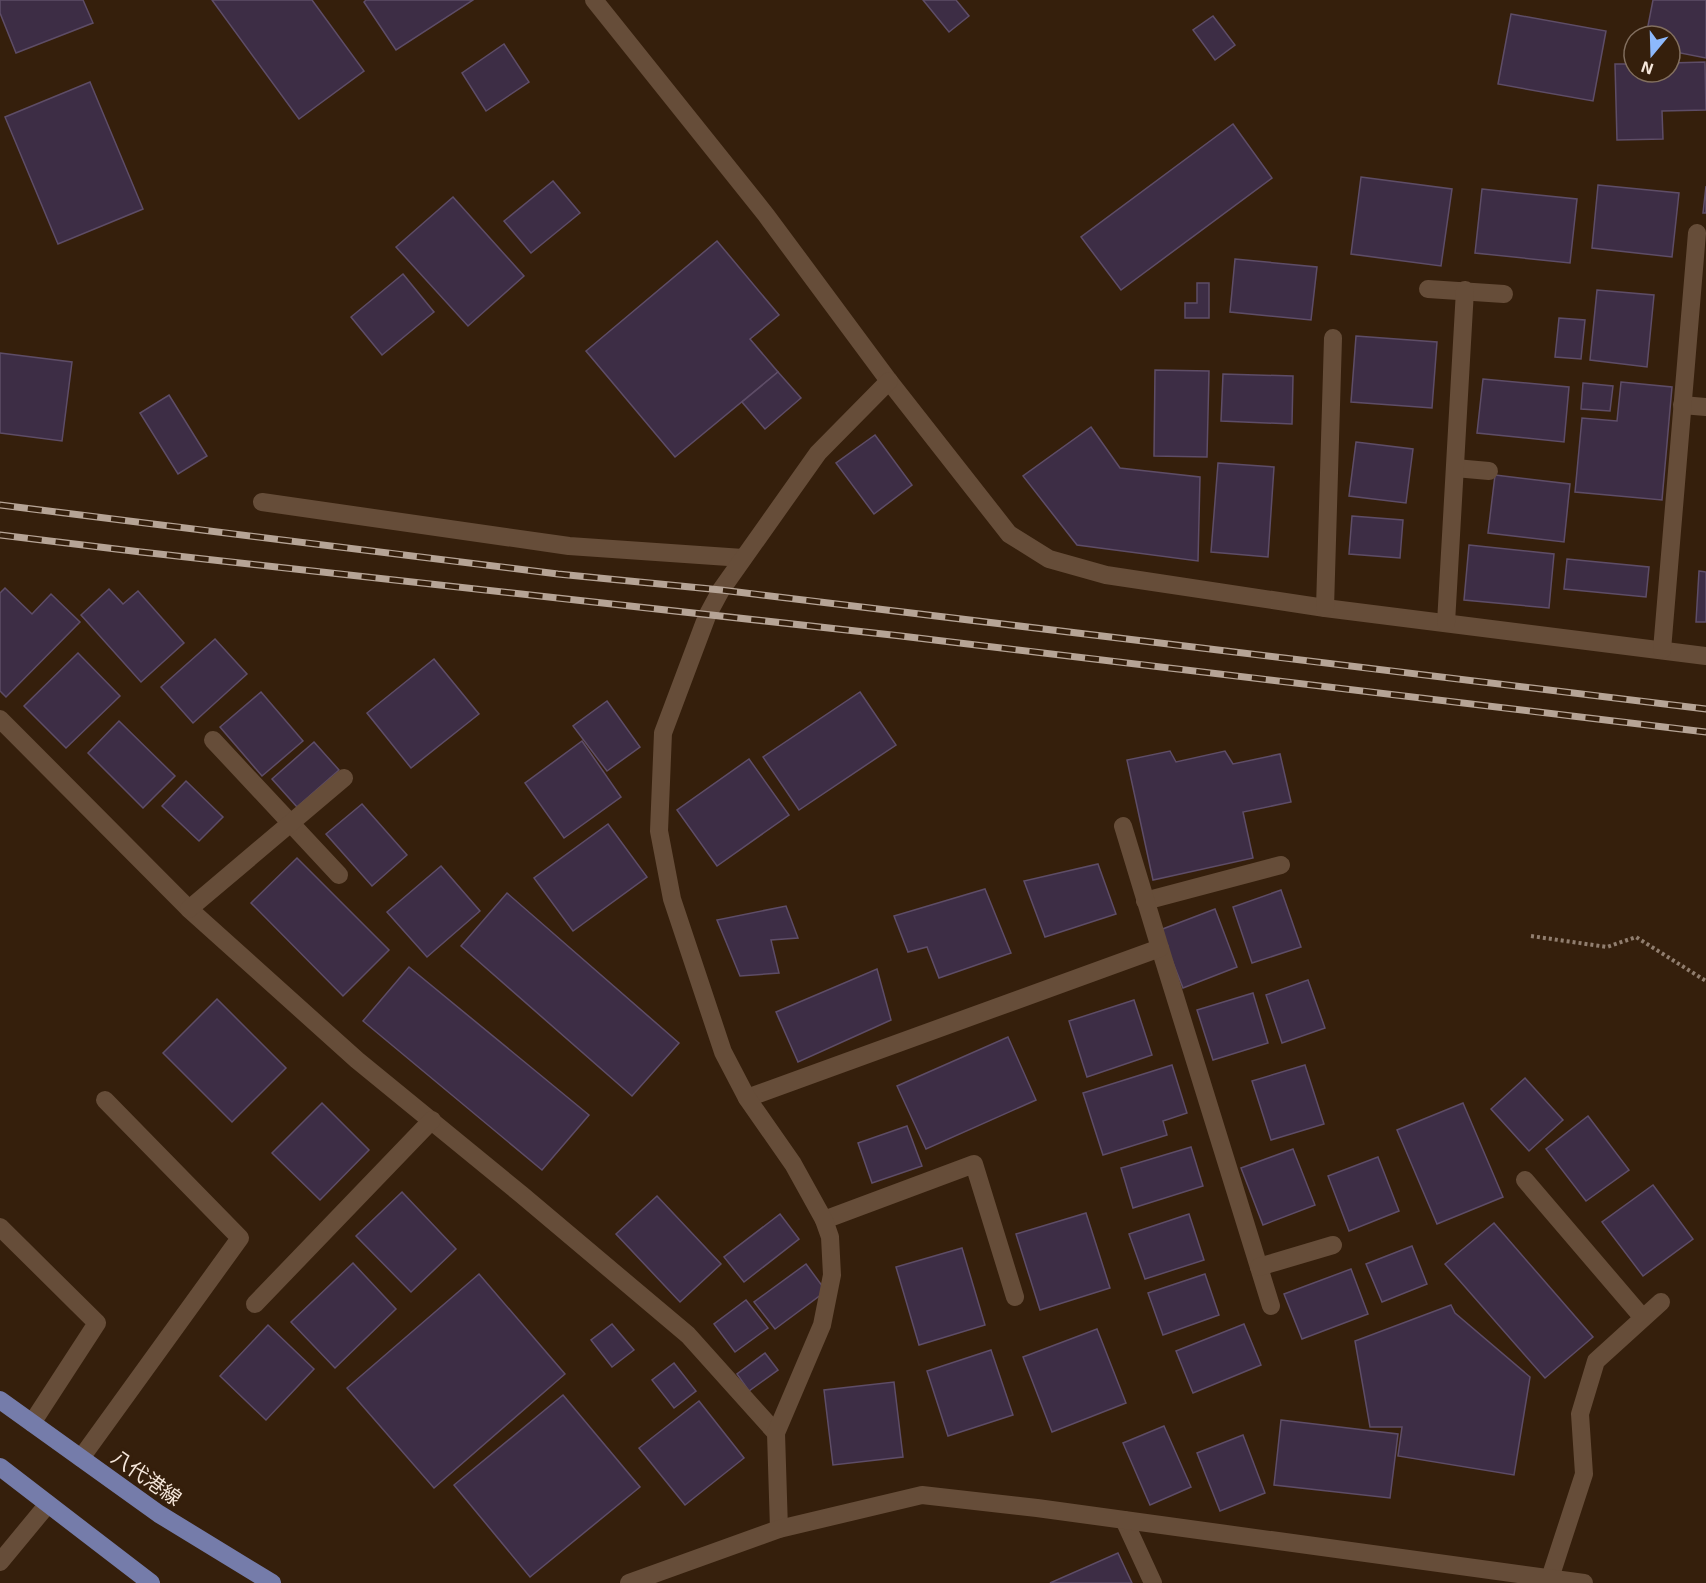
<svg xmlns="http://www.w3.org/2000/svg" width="1706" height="1583" viewBox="0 0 1706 1583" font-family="'Exo 2','Noto Sans JP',sans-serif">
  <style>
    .building { fill: #3d2d45; stroke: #5e4d67; stroke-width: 1.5 }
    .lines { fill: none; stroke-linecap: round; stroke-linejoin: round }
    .path { stroke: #917e6f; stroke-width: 4; stroke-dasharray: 3 3; stroke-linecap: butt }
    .minor { stroke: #664d39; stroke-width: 18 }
    .major { stroke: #757caa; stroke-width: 18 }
    .rail-casing { stroke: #b6a496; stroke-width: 7 }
    .rail { stroke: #351f0c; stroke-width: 4.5; stroke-dasharray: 14; stroke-linecap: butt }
    .labels { text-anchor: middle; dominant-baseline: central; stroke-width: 6; stroke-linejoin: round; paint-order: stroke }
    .street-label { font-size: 20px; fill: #f6e7db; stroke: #351f0c }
  </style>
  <rect width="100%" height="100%" fill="#351f0c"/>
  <g class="building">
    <polygon points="0,0 83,0 93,23 16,53 0,13"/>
    <polygon points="212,0 312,0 364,71 299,119"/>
    <polygon points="366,0 473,0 396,50 364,2"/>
    <polygon points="923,0 956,0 969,16 949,32"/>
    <polygon points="1653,0 1706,0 1706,58 1670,51 1670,36 1646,36"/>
    <polygon points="1511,14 1606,31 1593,101 1498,84"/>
    <polygon points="1213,16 1235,45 1215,60 1193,30"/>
    <polygon points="504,44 529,82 486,111 462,73"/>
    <polygon points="1705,62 1706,110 1662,111 1663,139 1617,140 1615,64 1634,64 1634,72 1670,72 1670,63"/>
    <polygon points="90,82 143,209 58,244 5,117"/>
    <polygon points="1233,124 1272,178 1121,290 1081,237"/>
    <polygon points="1361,177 1452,189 1441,266 1351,254"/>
    <polygon points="553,181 580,213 531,253 504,221"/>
    <polygon points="1598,185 1679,193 1672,257 1592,248"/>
    <polygon points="1706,186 1706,213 1703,213"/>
    <polygon points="1482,189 1577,199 1570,263 1475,253"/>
    <polygon points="453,197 524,276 468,326 396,247"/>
    <polygon points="717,241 779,315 750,339 778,372 675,457 586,351"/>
    <polygon points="1235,259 1317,267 1311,320 1230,312"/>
    <polygon points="403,274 434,312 382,355 351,317"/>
    <polygon points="1197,283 1209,283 1209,318 1185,318 1185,303 1197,303"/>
    <polygon points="1597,290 1654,295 1647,367 1590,360"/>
    <polygon points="1559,318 1585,320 1581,359 1555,357"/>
    <polygon points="1356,336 1437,342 1432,408 1351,402"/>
    <polygon points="0,353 72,362 62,441 0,433"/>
    <polygon points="1155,370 1209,371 1207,457 1154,456"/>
    <polygon points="778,372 801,398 765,429 742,402"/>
    <polygon points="1223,374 1293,376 1292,424 1221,421"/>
    <polygon points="1483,379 1569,387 1564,442 1477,433"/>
    <polygon points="1621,382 1672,387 1662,500 1575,492 1582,418 1617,421"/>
    <polygon points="1583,383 1613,386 1610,411 1581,409"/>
    <polygon points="169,395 207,456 178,474 140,413"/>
    <polygon points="1091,427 1120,468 1200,477 1198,561 1077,545 1023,476"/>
    <polygon points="875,435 912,485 874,514 836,463"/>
    <polygon points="1356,442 1413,449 1406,503 1349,496"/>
    <polygon points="1218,463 1274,467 1268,557 1211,552"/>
    <polygon points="1495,475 1570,484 1564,542 1488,533"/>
    <polygon points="1352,516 1403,520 1400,558 1349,554"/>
    <polygon points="1469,545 1554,554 1549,608 1464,600"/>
    <polygon points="1567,559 1649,567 1646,597 1564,589"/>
    <polygon points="1699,571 1706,572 1706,622 1696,622"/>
    <polygon points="5,588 32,614 51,594 80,622 6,697 0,691 0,593"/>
    <polygon points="109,589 123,604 138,591 184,643 141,682 81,615"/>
    <polygon points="215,639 247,674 193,723 161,687"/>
    <polygon points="78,653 120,696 66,748 24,706"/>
    <polygon points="434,659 479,714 411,768 367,713"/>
    <polygon points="261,692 303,741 262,776 220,727"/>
    <polygon points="860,692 896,745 799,810 763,757"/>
    <polygon points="607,701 640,747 607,771 573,726"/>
    <polygon points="119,721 175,776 143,808 88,753"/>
    <polygon points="582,741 621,797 564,838 525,783"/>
    <polygon points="314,742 339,770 297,807 272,779"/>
    <polygon points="1170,751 1176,762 1225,751 1233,764 1280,754 1291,802 1243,812 1253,858 1153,880 1127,760"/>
    <polygon points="749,759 789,815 717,866 677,810"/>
    <polygon points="186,781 223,817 199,841 162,806"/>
    <polygon points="362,804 407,855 372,886 326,834"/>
    <polygon points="608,824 647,877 573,931 534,878"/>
    <polygon points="297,858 389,950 343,996 251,903"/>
    <polygon points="1098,864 1116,914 1045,937 1024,881"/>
    <polygon points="441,866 480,911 427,957 387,912"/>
    <polygon points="985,889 1011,953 939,978 927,947 908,952 894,916"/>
    <polygon points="1281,890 1301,947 1252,963 1233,907"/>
    <polygon points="507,893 679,1043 632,1096 461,946"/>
    <polygon points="786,906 798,938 771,940 779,973 740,976 717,920"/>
    <polygon points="1215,909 1237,967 1183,988 1160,930"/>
    <polygon points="409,967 589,1115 542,1170 363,1021"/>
    <polygon points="877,969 891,1020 798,1062 776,1012"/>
    <polygon points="1308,980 1325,1028 1282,1043 1266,995"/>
    <polygon points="1253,993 1268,1043 1213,1060 1197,1010"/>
    <polygon points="217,999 286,1068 232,1122 163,1053"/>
    <polygon points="1134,1000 1152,1055 1087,1077 1069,1021"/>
    <polygon points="1008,1037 1036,1100 926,1149 897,1086"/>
    <polygon points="1172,1065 1187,1113 1163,1121 1167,1135 1103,1155 1083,1093"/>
    <polygon points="1305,1065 1324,1124 1271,1140 1252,1081"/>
    <polygon points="1525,1078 1563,1120 1529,1151 1491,1109"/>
    <polygon points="322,1103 369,1150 320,1200 272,1153"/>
    <polygon points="1463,1103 1503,1197 1437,1224 1397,1130"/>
    <polygon points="1588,1116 1629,1170 1586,1201 1546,1149"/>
    <polygon points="907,1126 922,1166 872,1183 858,1143"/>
    <polygon points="1191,1147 1203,1186 1133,1208 1121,1168"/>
    <polygon points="1293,1149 1315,1205 1263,1225 1241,1168"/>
    <polygon points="1378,1157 1399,1211 1349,1231 1328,1176"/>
    <polygon points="1653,1185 1693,1239 1643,1276 1602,1222"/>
    <polygon points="402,1192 456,1249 411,1292 356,1236"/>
    <polygon points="657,1196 721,1264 680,1302 616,1234"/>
    <polygon points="1086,1213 1110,1288 1040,1310 1016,1234"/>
    <polygon points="780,1214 799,1239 744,1282 724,1257"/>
    <polygon points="1189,1214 1204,1260 1145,1279 1129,1234"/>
    <polygon points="1494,1223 1593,1337 1545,1378 1445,1264"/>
    <polygon points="1412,1246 1427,1284 1382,1302 1366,1264"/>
    <polygon points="962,1248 985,1325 919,1345 896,1267"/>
    <polygon points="353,1263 396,1309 335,1368 291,1322"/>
    <polygon points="806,1264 826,1291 775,1329 754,1302"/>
    <polygon points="1351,1269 1368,1314 1302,1339 1284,1294"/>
    <polygon points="479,1274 565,1374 434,1488 347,1388"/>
    <polygon points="1205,1274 1219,1315 1163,1335 1148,1293"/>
    <polygon points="746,1300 768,1328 735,1352 714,1324"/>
    <polygon points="1451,1305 1455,1313 1530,1377 1514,1475 1398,1456 1402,1427 1370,1427 1355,1341"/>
    <polygon points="612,1324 634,1350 612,1367 591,1340"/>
    <polygon points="1244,1324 1261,1365 1193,1393 1176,1351"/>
    <polygon points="268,1325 314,1369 266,1420 220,1376"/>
    <polygon points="1097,1329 1126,1403 1052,1432 1023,1357"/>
    <polygon points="991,1350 1013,1415 948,1436 927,1371"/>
    <polygon points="765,1353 778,1370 749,1391 737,1374"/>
    <polygon points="674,1363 696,1391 674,1408 652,1380"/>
    <polygon points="894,1382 903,1457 833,1465 824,1390"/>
    <polygon points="563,1395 640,1487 530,1577 454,1485"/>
    <polygon points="699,1401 744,1458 685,1505 639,1448"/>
    <polygon points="1281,1420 1398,1434 1390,1498 1274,1485"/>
    <polygon points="1164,1426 1191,1487 1150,1505 1123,1443"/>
    <polygon points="1243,1435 1265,1493 1220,1511 1197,1453"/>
    <polygon points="1118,1553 1132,1583 1050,1583"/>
  </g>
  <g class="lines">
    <polyline class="path" points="1531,936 1607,947 1636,937 1706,981"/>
    <g class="minor">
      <polyline points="594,0 766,215 889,381 1009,534 1049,559 1106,575 1325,608 1706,656"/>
      <polyline points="1428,289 1504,294"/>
      <polyline points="1682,405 1706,407"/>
      <polyline points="1455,468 1489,471"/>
      <polyline points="262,502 569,546 743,558"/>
      <polyline points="1325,608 1333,338"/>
      <polyline points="1446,623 1465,290"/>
      <polyline points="1662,650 1697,233"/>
      <polyline points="0,719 189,909 357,1060 522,1195 688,1335 776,1433"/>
      <polyline points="213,740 339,875"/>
      <polyline points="1145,901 1281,865"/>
      <polyline points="189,909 344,778"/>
      <polyline points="1160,948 1271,1306"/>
      <polyline points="747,1098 1160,948 1123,826"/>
      <polyline points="1525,1180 1643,1318"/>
      <polyline points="824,1220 974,1164 1015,1297"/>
      <polyline points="0,1227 97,1323 32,1423"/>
      <polyline points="1259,1267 1333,1245"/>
      <polyline points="255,1304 432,1120"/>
      <polyline points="81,1458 240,1238 105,1100"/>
      <polyline points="1124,1520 1153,1583"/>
      <polyline points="779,1529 776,1433 822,1325 832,1275 830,1237 824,1220 793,1164 747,1098 723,1052 672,899 659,831 663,733 707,616 721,590 818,453 889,381"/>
      <polyline points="0,1562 48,1504"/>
      <polyline points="1550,1578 1584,1474 1580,1414 1596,1361 1661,1302"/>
      <polyline points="629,1583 779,1529 922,1495 1037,1508 1584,1583"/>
    </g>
    <g class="major">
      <polyline points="0,1400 159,1514 272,1583"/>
      <polyline points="0,1467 151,1583"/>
    </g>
    <defs>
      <g id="rail">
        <polyline points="0,505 558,574 721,590 1706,709"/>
        <polyline points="0,535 141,552 901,636 1706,732"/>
      </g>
    </defs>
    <use href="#rail" class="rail-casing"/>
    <use href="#rail" class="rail"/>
  </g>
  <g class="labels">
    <g class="street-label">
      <text transform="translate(147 1477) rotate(35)">八代港線</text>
    </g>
  </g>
  <g transform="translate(1652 54) rotate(199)"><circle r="28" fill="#351f0c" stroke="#826f5f" stroke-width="1.5"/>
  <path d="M0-4.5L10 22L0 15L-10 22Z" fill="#8db9fc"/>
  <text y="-9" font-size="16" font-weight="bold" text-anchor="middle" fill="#f6e7db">N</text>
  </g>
</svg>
